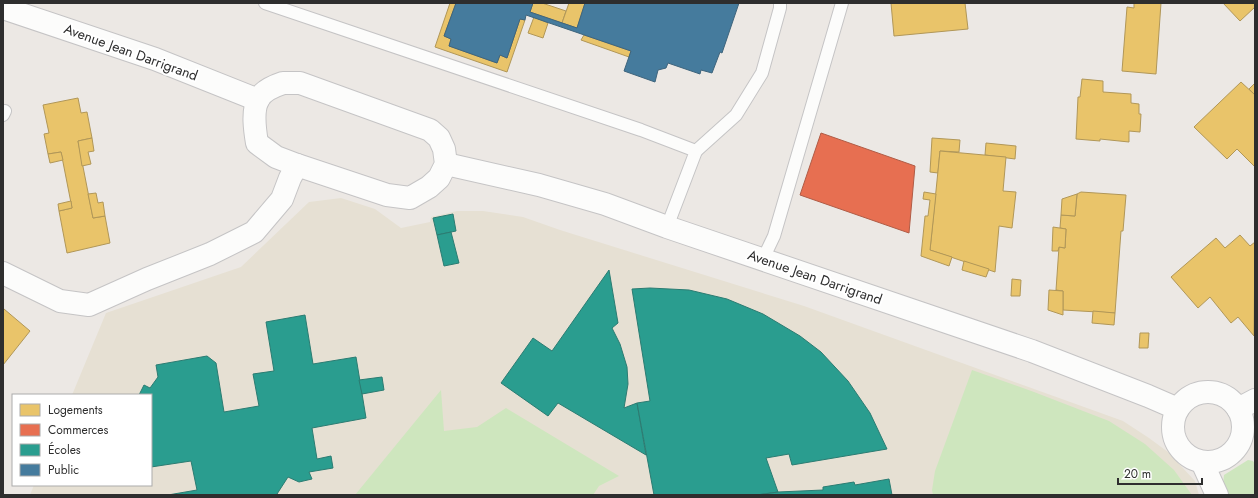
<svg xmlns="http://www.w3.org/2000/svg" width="1258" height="498" viewBox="0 0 1258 498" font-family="Jost,sans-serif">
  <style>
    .education { fill: #e6e0d3 }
    .green { fill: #cee6be }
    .homes { fill: #e9c46a; stroke: #b19758 }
    .shops { fill: #e76f51; stroke: #b05c46 }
    .schools { fill: #2a9d8f; stroke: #2b7c72 }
    .public { fill: #457b9d; stroke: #3e647c }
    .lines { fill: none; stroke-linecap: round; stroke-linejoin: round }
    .lane-casing { stroke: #c5c4c5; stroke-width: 14 }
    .street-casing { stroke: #c5c4c5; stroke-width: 24 }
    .lane { stroke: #fcfcfb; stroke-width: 12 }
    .street { stroke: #fcfcfb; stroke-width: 22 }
    .labels { text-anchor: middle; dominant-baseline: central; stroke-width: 4; stroke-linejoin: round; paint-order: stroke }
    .street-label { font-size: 14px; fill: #2e2e2e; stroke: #fff }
  </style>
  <rect width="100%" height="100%" fill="#ece8e4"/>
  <polygon class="education" points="341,198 375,209 401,228 430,222 431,217 457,211 483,211 523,217 560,230 804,306 1123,421 1149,438 1168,452 1195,481 1199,495 30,495 34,485 151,485 151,395 72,395 106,313 241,267 309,202"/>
  <g class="green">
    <polygon points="972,370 1034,392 1109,421 1145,444 1174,470 1192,495 933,495 932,490 935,471"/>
    <polygon points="441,390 444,431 477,427 506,408 619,476 599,486 593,495 355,495"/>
    <polygon points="1248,460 1253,461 1255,464 1255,495 1228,495 1223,484 1224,475"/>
  </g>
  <g class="homes">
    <polygon points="450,3 456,3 444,36 451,39 449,46 497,63 500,55 507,58 520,19 525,20 507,72 435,47"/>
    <polygon points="533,3 542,3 566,11 562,23 530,12"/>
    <polygon points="569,3 585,3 577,28 562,23"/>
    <polygon points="891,3 965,3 968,29 894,36"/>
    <polygon points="1134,3 1161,3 1156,74 1122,71 1127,7 1134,8"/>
    <polygon points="1223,3 1255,3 1255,7 1240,21"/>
    <polygon points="534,17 548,23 543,38 528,33"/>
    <polygon points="584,35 631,51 629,57 581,40"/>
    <polygon points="1082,79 1103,81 1103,92 1131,94 1131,103 1139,104 1139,114 1141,114 1140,132 1129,131 1129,142 1100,139 1100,141 1076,139 1078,97 1080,97"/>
    <polygon points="1241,82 1255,95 1255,167 1237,149 1227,159 1194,127"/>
    <polygon points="1255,83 1255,95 1249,89"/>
    <polygon points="78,98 81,113 87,112 92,138 78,141 93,218 105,216 110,243 67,253 59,211 72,208 61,152 48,154 44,134 49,133 43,105"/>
    <polygon points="92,138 94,151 88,152 91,164 82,166 78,141"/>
    <polygon points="932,138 960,140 959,152 940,151 938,173 930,172"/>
    <polygon points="986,143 1016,146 1015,159 985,155"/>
    <polygon points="940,151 1006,157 1003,191 1016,192 1012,228 999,226 995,272 930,250"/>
    <polygon points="61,152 63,160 50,163 48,154"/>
    <polygon points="924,192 936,194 930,250 952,257 949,266 921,256 925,216 928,216 930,200 923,199"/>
    <polygon points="1081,192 1126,195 1123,231 1121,231 1115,313 1063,310 1063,291 1056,290 1059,247 1065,248 1066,229 1060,228 1061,215 1075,216 1077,194"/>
    <polygon points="96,193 98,203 103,202 105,216 93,218 88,194"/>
    <polygon points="1077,194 1075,216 1061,215 1062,199"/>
    <polygon points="71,201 72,208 59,211 58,204"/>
    <polygon points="1053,227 1066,229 1065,248 1059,247 1058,251 1052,251"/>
    <polygon points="1240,235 1250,246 1255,242 1254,336 1238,317 1231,323 1210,297 1198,308 1171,277 1216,238 1225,248"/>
    <polygon points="964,261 989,269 986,277 962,270"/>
    <polygon points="1012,279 1021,280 1020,296 1011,296"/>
    <polygon points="1049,290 1063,291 1063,315 1048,310"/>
    <polygon points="4,309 30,331 3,365 3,310"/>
    <polygon points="1093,311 1115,313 1114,325 1092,323"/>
    <polygon points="1140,333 1149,333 1148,348 1139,348"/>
  </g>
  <polygon class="shops" points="821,133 915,166 909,233 800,195"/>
  <g class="schools">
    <polygon points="453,214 456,231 437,235 433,218"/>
    <polygon points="451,232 459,263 444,266 437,235"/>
    <polygon points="609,270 618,323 612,328 620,344 627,367 628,384 624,408 637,403 646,455 558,403 548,416 501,383 533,338 552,351"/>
    <polygon points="650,288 689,290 727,299 763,314 800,336 821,352 848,381 870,413 887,449 792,465 789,454 766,458 778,492 757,495 654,495 637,403 650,401 632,289"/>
    <polygon points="305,315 313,364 356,357 366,418 312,428 317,459 331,456 333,468 309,472 312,479 299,482 288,477 277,494 279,495 168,495 197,490 191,461 151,467 151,395 139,395 144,385 150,388 158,377 156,365 207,356 216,363 224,412 259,406 253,374 274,371 266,322"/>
    <polygon points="382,377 384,390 362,394 359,380"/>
    <polygon points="889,479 892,495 757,495 778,492 823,490 823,487 854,482 855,485"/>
  </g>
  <polygon class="public" points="456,3 533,3 530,12 577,28 585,3 739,3 722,53 720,52 712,73 701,70 700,74 668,63 666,68 658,70 655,82 624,71 631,51 526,15 525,20 520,19 507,58 500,55 497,63 449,46 451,39 444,36"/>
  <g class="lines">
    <defs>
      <g id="lane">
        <polyline points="265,3 641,130 696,151 667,227"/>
        <polyline points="3,115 5,111"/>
        <polyline points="696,151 736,115 762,73 780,8 780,3"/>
        <polyline points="763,259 774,236 842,3"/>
      </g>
      <g id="street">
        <polyline points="3,8 155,59 258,100"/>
        <path d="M283,83h17l130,47 9,8 5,11 2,15 -7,14 -10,9 -19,11 -23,-3 -90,-30 -21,-8 -19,-14c-2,-12 -5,-32 1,-43 4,-9 16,-14 25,-17z"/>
        <polyline points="446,164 539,185 605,204 667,227 1032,351 1148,396 1178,409"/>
        <polyline points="3,273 60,301 89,305 147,279 210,254 254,232 282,199 290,178 297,165"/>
        <circle cx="1208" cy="427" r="35"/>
        <polyline points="1238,409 1255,400"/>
        <polyline points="1202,462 1217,495"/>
      </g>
    </defs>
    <use href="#lane" class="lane-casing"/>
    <use href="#street" class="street-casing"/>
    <use href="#lane" class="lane"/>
    <use href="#street" class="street"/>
  </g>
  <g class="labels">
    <g class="street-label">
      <text transform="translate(131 52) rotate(20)">Avenue Jean Darrigrand</text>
      <text transform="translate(815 277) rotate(19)">Avenue Jean Darrigrand</text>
    </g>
  </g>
  <rect width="1258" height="498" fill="none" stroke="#2e2e2e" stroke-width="8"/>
  <rect x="12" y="394" width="140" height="92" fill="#ffffff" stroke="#ababab"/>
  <rect x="20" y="404" width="20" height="12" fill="#e9c46a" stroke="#ababab"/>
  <text x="48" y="414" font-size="12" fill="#2e2e2e">Logements</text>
  <rect x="20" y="424" width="20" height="12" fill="#e76f51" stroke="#ababab"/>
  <text x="48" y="434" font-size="12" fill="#2e2e2e">Commerces</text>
  <rect x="20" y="444" width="20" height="12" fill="#2a9d8f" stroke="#ababab"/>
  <text x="48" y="454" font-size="12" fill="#2e2e2e">Écoles</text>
  <rect x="20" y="464" width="20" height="12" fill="#457b9d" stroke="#ababab"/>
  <text x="48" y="474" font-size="12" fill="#2e2e2e">Public</text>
  <path d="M1118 478v6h84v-6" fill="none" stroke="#2e2e2e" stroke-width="2"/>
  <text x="1124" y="478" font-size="12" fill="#2e2e2e" stroke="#ffffff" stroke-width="3" paint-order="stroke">20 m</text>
</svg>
